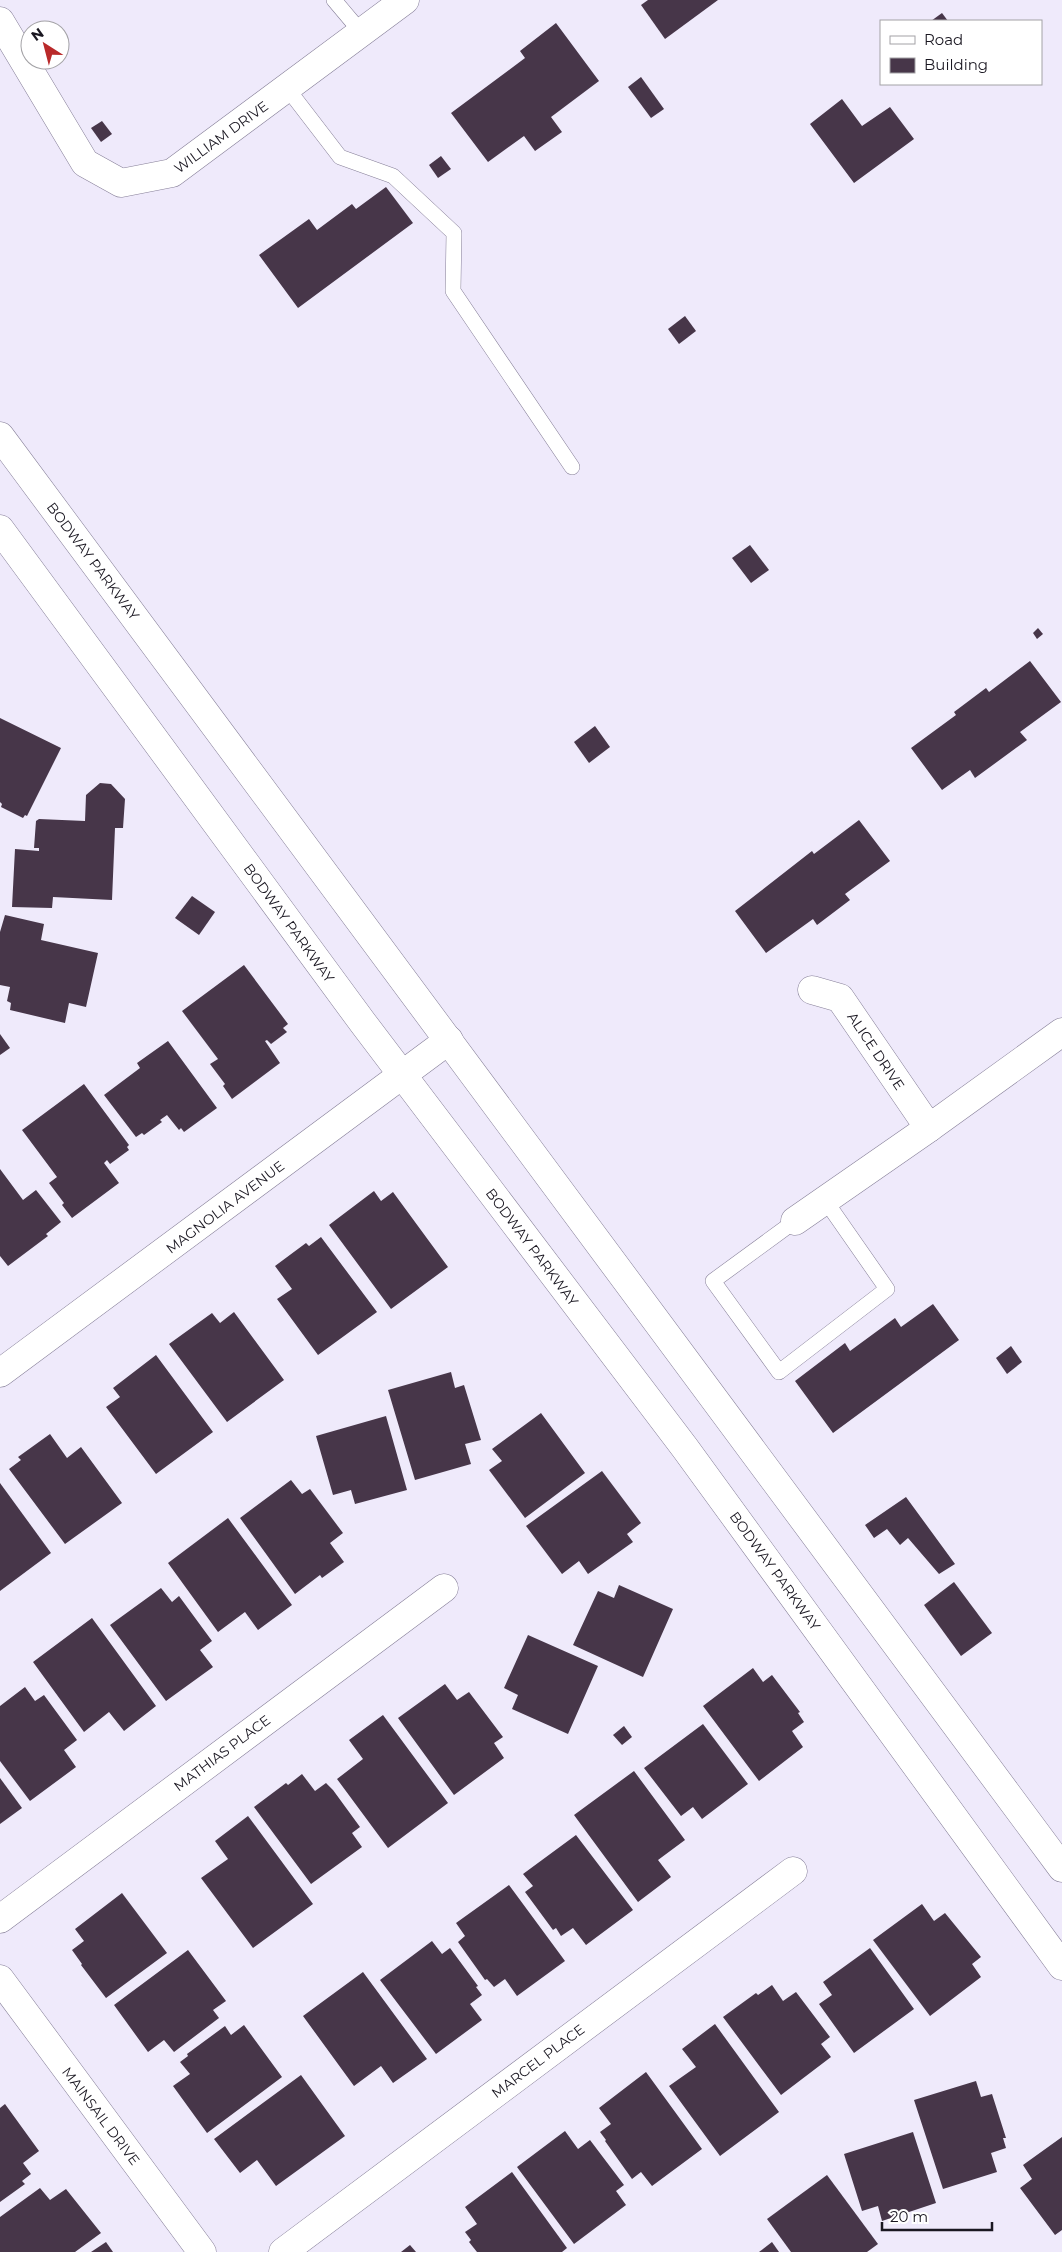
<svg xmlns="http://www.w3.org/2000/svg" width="1062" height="2252" viewBox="0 0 1062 2252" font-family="Montserrat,sans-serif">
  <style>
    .building { fill: #473649 }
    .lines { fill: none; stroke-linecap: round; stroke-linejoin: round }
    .service-casing { stroke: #867f98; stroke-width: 16 }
    .minor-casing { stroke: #867f98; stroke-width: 29 }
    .tertiary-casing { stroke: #867f98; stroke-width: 29 }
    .service { stroke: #fff; stroke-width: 15 }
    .minor { stroke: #fff; stroke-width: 28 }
    .tertiary { stroke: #fff; stroke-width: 28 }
    .labels { text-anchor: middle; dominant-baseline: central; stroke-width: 5; stroke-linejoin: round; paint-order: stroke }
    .street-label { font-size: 14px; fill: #1a1721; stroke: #fff }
  </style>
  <rect width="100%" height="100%" fill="#efeafb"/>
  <g class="building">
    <polygon points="648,0 718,0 665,39 641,5"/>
    <polygon points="942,13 948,21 931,21"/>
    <polygon points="556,23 599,81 551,117 562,132 535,151 524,136 488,162 451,113 525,58 520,51"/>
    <polygon points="641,77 664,109 651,118 628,87"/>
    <polygon points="842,99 862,126 890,107 914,139 854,183 810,124"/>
    <polygon points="102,121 112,134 101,142 91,128"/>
    <polygon points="441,156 451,169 438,178 429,165"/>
    <polygon points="386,187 413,223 298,308 259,255 309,219 317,230 352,204 356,209"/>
    <polygon points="685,316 696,331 679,344 668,329"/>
    <polygon points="750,545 769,570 751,583 732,558"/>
    <polygon points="1038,628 1043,634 1037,639 1033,633"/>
    <polygon points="1030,661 1061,702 1020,732 1027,740 975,778 970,770 942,790 911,748 956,715 954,712 986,688 989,692"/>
    <polygon points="0,718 61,748 27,816 25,815 23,818 1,807 2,804 0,802"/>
    <polygon points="595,726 610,747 589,763 574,742"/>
    <polygon points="100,783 111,784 125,799 123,828 115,828 112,900 53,897 52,908 12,907 15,849 39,851 39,848 34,848 36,821 39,819 85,821 86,795"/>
    <polygon points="859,820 890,861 845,894 850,900 817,925 813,919 766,953 735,911 812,851 814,854"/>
    <polygon points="192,896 215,912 199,935 175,918"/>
    <polygon points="5,915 44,924 41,940 98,953 86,1007 69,1003 65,1023 10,1010 11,1003 7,1001 10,987 0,985 0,932"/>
    <polygon points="244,965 288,1024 283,1028 287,1032 271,1044 267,1040 265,1041 280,1063 232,1099 223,1086 225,1084 210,1064 218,1059 182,1011"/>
    <polygon points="0,1034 10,1048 0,1055"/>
    <polygon points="168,1041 217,1108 184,1132 181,1128 179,1130 167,1115 160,1120 162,1122 144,1135 142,1133 136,1137 104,1095 140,1068 137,1063"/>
    <polygon points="84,1084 129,1145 127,1147 129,1150 110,1164 107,1160 104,1163 119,1183 72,1218 62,1205 64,1203 49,1183 57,1177 22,1130"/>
    <polygon points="0,1169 23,1200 36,1190 61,1222 46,1234 48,1236 8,1266 0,1256"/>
    <polygon points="374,1191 381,1201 393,1192 448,1267 391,1309 329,1225"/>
    <polygon points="321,1237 377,1312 318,1355 277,1299 292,1289 275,1266 306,1243 309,1246"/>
    <polygon points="933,1304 959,1340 833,1433 795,1381 845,1343 850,1351 895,1318 901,1327"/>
    <polygon points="234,1312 284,1380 227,1422 169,1344 212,1313 220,1323"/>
    <polygon points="1011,1346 1022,1362 1007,1374 996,1358"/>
    <polygon points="156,1355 213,1432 156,1474 106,1407 120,1397 113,1388"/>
    <polygon points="451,1372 455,1388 464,1385 481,1440 465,1444 471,1464 415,1480 388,1390"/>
    <polygon points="541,1413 585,1473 525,1518 489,1470 502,1461 492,1449"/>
    <polygon points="386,1416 407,1490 355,1504 351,1490 333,1495 316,1436"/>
    <polygon points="50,1434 67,1458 81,1447 122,1503 65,1544 9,1469 21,1460 18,1457"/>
    <polygon points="602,1471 641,1523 627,1534 633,1542 588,1574 579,1561 562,1574 526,1526"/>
    <polygon points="291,1480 302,1494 310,1489 343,1533 330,1543 344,1562 322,1578 320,1575 295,1594 240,1518"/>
    <polygon points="0,1483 51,1553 0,1591"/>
    <polygon points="906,1497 955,1564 939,1574 908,1538 900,1545 887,1529 874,1538 865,1525"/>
    <polygon points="228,1518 292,1605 258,1630 245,1612 218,1632 168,1563"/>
    <polygon points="954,1582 992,1633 961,1656 924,1605"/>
    <polygon points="619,1585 673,1609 643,1677 573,1645 598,1591 614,1598"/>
    <polygon points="161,1588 172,1602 179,1596 212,1641 200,1650 213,1667 166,1701 110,1625"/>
    <polygon points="92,1618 156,1706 124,1731 109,1712 84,1732 33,1662"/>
    <polygon points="528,1635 598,1666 568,1734 512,1709 518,1695 504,1688"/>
    <polygon points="753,1668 763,1682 772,1675 800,1712 798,1713 804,1722 792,1731 803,1747 759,1781 703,1706"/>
    <polygon points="445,1684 457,1700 469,1692 503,1737 494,1743 504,1758 454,1795 398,1718"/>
    <polygon points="25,1687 35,1701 44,1695 77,1740 64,1750 76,1767 30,1801 0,1761 0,1706"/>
    <polygon points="383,1715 448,1803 388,1848 337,1779 363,1759 349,1740"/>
    <polygon points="703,1724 748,1784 702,1819 693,1807 681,1816 644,1768"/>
    <polygon points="624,1726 632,1737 622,1745 613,1735"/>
    <polygon points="634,1771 685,1840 658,1860 671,1877 638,1902 574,1815"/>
    <polygon points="302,1774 315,1791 326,1783 333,1790 360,1827 352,1833 362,1847 311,1884 254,1807 286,1783 288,1785"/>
    <polygon points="0,1778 22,1808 0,1824"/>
    <polygon points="248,1816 313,1904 253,1948 201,1878 228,1859 215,1841"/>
    <polygon points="576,1835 633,1910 586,1945 573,1928 561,1936 556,1928 553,1930 525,1892 533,1886 523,1874"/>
    <polygon points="509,1885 565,1961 517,1996 505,1979 494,1987 487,1979 485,1980 458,1942 465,1936 456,1923"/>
    <polygon points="122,1893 167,1953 106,1998 81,1965 82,1964 72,1950 84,1941 75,1929"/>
    <polygon points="922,1904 934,1921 945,1913 981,1957 972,1964 981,1977 930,2016 873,1940"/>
    <polygon points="432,1941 442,1954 450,1948 478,1986 476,1987 482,1995 470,2004 482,2020 436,2054 380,1980"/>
    <polygon points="870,1948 914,2009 854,2053 819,2004 832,1995 823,1982"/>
    <polygon points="188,1950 226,2001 213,2010 219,2018 174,2052 164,2040 148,2052 114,2005"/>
    <polygon points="363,1972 427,2059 393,2083 381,2066 354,2086 303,2016"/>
    <polygon points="772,1985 783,2001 796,1992 830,2037 821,2044 831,2057 781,2095 723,2017 756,1993 758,1995"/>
    <polygon points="715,2024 779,2112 720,2156 669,2086 696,2067 682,2049"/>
    <polygon points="244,2025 282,2077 207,2133 173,2086 190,2074 180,2062 188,2056 187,2054 225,2026 231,2035"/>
    <polygon points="646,2072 702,2149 652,2186 641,2172 632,2179 605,2141 606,2140 600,2132 611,2124 599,2108"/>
    <polygon points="301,2075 345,2136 276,2186 257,2160 240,2173 214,2139"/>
    <polygon points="976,2081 981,2097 992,2094 1006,2138 1003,2138 1006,2148 991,2153 997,2172 943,2189 914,2100"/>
    <polygon points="5,2104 39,2151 23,2163 31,2174 22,2181 25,2184 0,2202 0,2108"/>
    <polygon points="565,2131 578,2149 590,2140 624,2185 616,2191 626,2205 574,2244 517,2167"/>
    <polygon points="913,2132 936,2203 882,2221 878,2206 862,2211 844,2154"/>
    <polygon points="1062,2137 1062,2230 1055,2235 1020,2188 1032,2179 1023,2165"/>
    <polygon points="512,2172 567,2248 562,2252 477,2252 469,2242 471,2240 465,2232 477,2224 465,2207"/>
    <polygon points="827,2175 878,2244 867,2252 791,2252 767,2219"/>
    <polygon points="40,2188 50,2200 66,2189 101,2233 75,2252 0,2252 0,2217"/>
    <polygon points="106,2242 113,2252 91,2252"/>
    <polygon points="772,2242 779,2252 759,2252"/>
    <polygon points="410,2245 416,2252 401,2252"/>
  </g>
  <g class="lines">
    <defs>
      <g id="service">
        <polyline points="334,0 361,32"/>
        <polyline points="287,88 340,157 393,176 454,233 453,291 572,467"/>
        <polyline points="795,1221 713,1281 779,1372 887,1289 825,1200"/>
      </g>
      <g id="minor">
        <polyline points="0,21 85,163 121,183 172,173 405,0"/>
        <polyline points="812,990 840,998 929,1128 1062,1032"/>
        <polyline points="795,1221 929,1128"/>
        <polyline points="0,1373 449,1040"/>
        <polyline points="0,1919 444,1588"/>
        <polyline points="0,1979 202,2252"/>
        <polyline points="283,2252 793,1871"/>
      </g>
      <g id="tertiary">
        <polyline points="0,436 1062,1868"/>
        <polyline points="0,529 363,1023 685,1448 1062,1966"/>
      </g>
    </defs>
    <use href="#service" class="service-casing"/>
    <use href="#minor" class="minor-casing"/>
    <use href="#tertiary" class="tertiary-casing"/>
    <use href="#service" class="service"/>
    <use href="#minor" class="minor"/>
    <use href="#tertiary" class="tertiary"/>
  </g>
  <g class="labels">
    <g class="street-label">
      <text transform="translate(221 137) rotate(-36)">WILLIAM DRIVE</text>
      <text transform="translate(93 561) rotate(53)">BODWAY PARKWAY</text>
      <text transform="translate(289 923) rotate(54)">BODWAY PARKWAY</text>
      <text transform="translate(876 1051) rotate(56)">ALICE DRIVE</text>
      <text transform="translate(225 1207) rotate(-37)">MAGNOLIA AVENUE</text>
      <text transform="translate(532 1247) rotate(53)">BODWAY PARKWAY</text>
      <text transform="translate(775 1571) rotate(54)">BODWAY PARKWAY</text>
      <text transform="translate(222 1753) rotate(-37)">MATHIAS PLACE</text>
      <text transform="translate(538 2061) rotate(-37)">MARCEL PLACE</text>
      <text transform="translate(101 2116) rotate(53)">MAINSAIL DRIVE</text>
    </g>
  </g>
  <rect x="880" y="20" width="162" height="65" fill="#ffffff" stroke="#a3a2a6"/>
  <rect x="890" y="36" width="25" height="8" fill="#ffffff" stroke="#a3a2a6"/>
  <text x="924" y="45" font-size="15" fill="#1a1721">Road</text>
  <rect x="890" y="58" width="25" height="15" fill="#473649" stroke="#a3a2a6"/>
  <text x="924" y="70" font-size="15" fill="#1a1721">Building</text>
  <g transform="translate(45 45) rotate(324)"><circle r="24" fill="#ffffff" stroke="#a3a2a6"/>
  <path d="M0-4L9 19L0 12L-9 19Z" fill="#b9292a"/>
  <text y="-8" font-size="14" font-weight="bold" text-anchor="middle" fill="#1a1721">N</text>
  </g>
  <path d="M882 2222v8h110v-8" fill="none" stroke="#1a1721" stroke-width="2.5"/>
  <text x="890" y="2222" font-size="15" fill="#1a1721" stroke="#ffffff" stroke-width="4" paint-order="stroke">20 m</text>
</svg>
